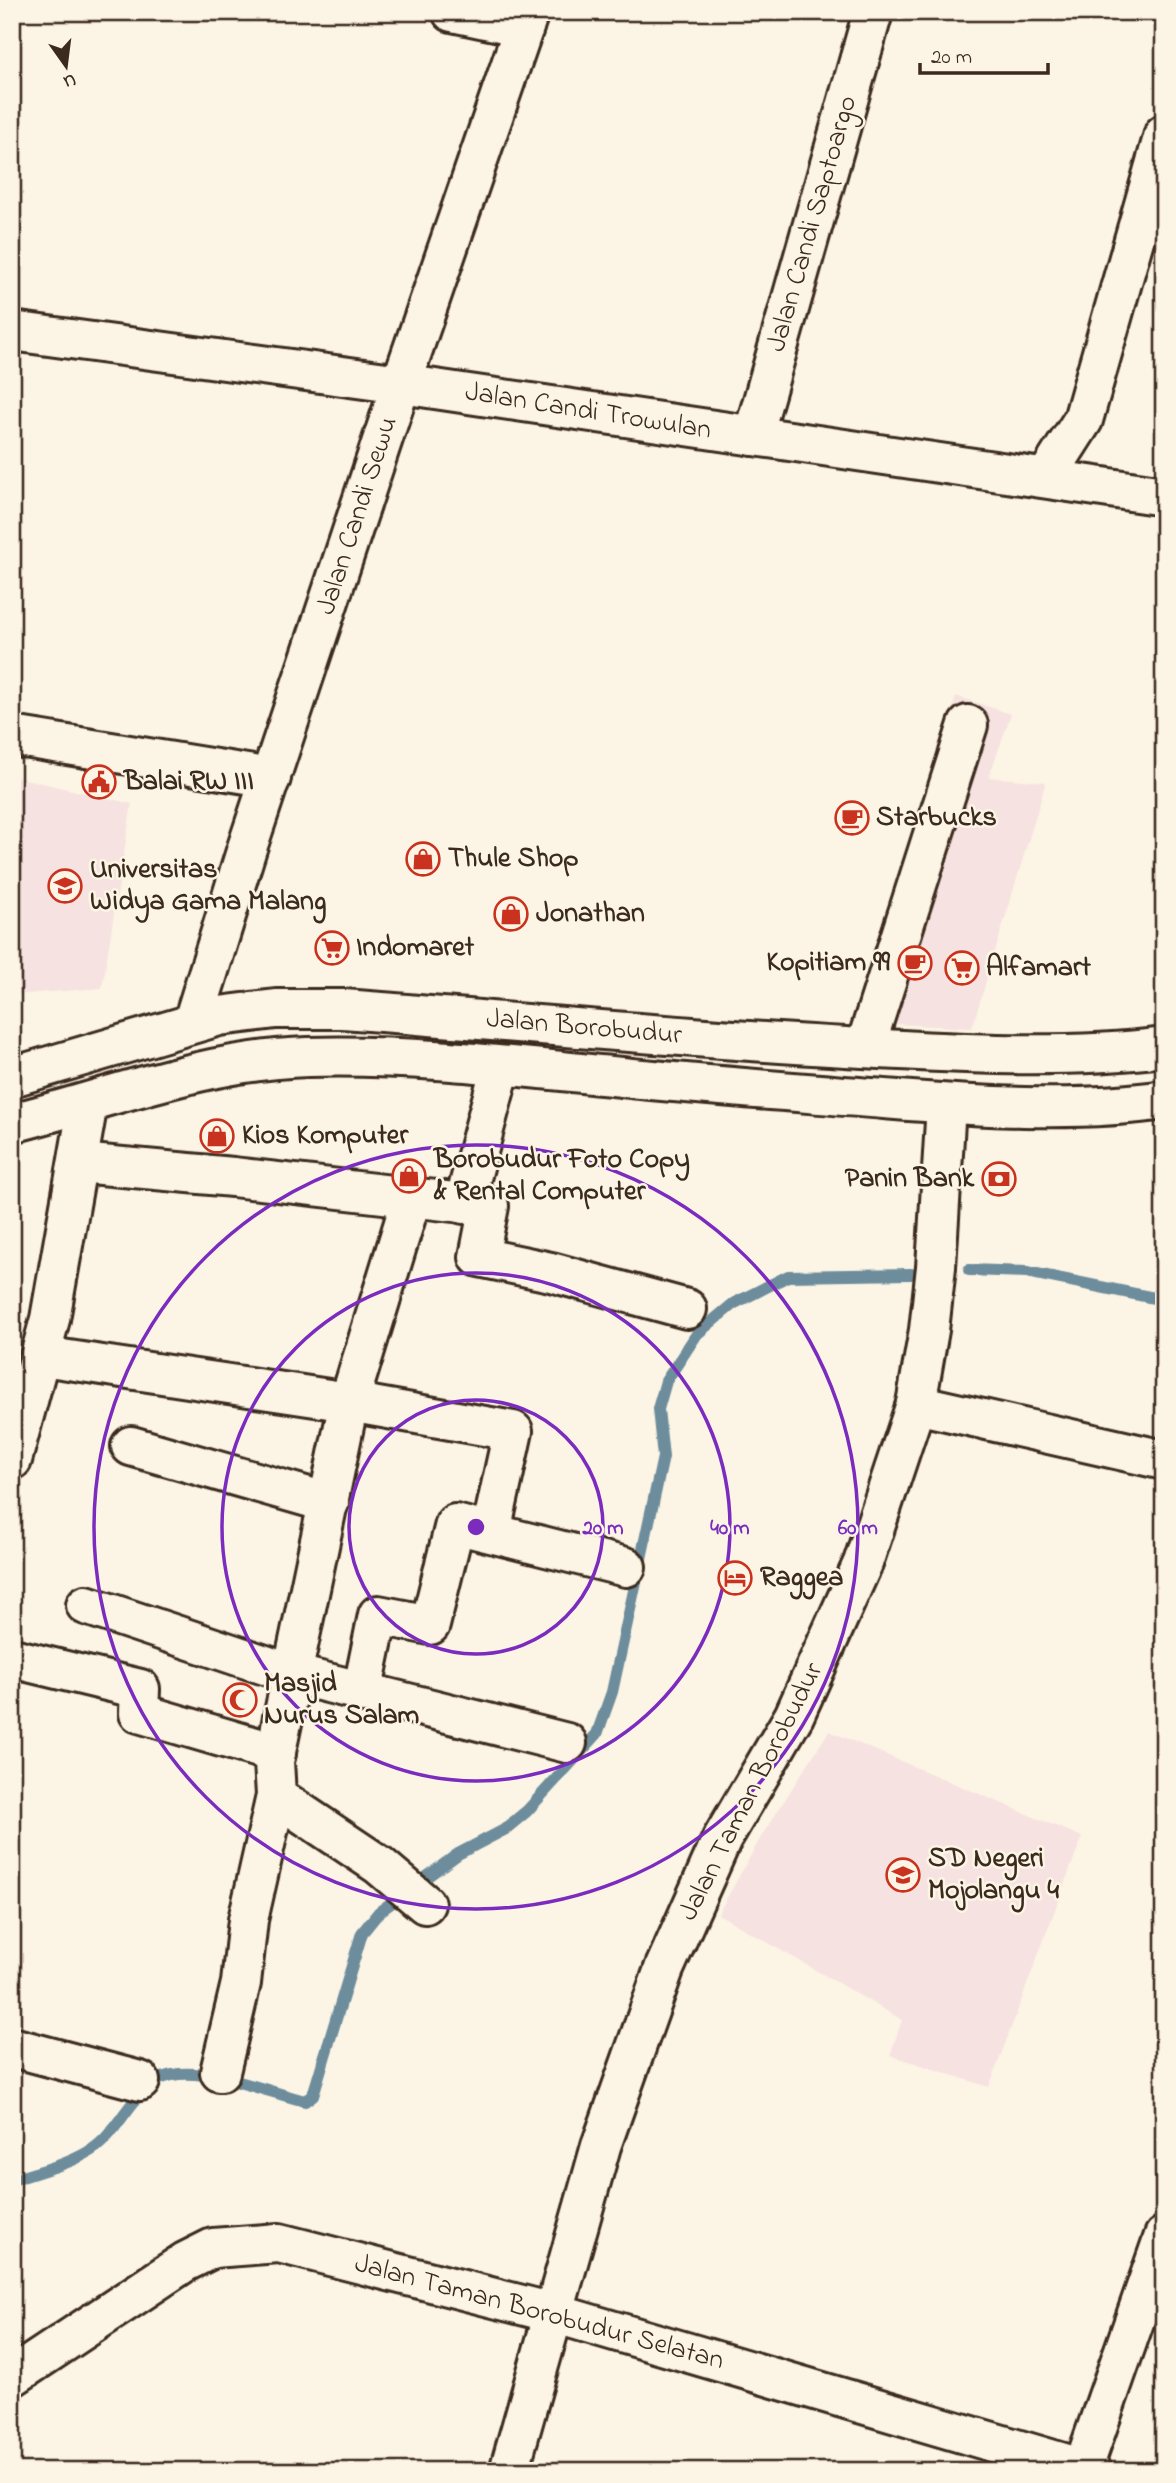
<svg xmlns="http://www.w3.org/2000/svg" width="1176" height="2483" viewBox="0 0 1176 2483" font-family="'Indie Flower',sans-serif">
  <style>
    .built { fill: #f6e2e0 }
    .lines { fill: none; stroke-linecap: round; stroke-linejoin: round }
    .stream { stroke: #6d8c9c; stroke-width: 12 }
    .minor-casing { stroke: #3b2a1e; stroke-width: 44 }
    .major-casing { stroke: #3b2a1e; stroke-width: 44 }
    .minor { stroke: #fcf5e5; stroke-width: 38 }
    .major { stroke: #fcf5e5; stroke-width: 38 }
    .ring { fill: none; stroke: #7b2cbf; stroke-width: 3.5 }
    .labels { text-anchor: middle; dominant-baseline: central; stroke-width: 5; stroke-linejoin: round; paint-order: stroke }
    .street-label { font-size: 28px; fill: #3b2a1e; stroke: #fcf5e5 }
    .poi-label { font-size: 28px; font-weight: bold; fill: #3b2a1e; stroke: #fcf5e5; text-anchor: start }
    .centre { fill: #7b2cbf; stroke: #fcf5e5; stroke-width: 3.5 }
    .ring-label { font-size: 21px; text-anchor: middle; font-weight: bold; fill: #7b2cbf; stroke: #fcf5e5; stroke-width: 5; stroke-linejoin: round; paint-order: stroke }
  </style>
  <rect width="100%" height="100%" fill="#fcf5e5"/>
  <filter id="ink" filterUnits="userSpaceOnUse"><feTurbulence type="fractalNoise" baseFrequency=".0143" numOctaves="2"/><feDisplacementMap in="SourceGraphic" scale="14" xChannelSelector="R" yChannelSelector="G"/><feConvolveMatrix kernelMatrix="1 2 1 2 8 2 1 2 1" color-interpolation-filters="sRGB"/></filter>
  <g filter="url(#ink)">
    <g class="built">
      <polygon points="956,696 1011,714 989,777 1046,782 972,1028 858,1022"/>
      <polygon points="12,776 132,804 102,988 12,995"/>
      <polygon points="829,1731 1082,1837 989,2087 890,2055 902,2020 718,1914 761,1837"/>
    </g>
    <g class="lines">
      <g class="stream">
        <polyline points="969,1270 1027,1272 1164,1300"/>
        <path d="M12,2180c27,-9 57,-15 81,-31 32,-22 42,-72 86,-75 37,-3 90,18 126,27l8,-6 49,-162 17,-21 79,-58 46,-24 23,-19 70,-77 15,-42 51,-235 -5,-48 8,-28 31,-47 36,-30 55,-28 123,-2"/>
      </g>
      <defs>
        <g id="minor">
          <polyline points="452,12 524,27"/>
          <polyline points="12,331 401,384 1164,496"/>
          <polyline points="753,436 873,12"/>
          <polyline points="1046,478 1083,420 1164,134"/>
          <polyline points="12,736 271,778"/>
          <polyline points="193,1022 247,848 401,384 529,12"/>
          <polyline points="865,1048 968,725"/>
          <polyline points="79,1163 233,1177 489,1206 479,1257 551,1272 687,1309"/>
          <polyline points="464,1204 501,1066"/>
          <polyline points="42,1356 349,1402 513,1431 491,1532"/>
          <polyline points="916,1404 1164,1460"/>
          <polyline points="131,1446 329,1503"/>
          <polyline points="12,1460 50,1319 88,1103"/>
          <polyline points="86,1605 292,1674 567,1743"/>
          <polyline points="12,1658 140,1689 139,1713 276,1753"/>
          <polyline points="362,1693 378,1615 430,1625 455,1524 626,1567"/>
          <polyline points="276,1796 379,1865 425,1904"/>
          <polyline points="12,2047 140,2081"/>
          <polyline points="220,2072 241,1983 248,1920 276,1796 274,1761 349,1402 412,1197"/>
          <polyline points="12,2377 185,2262 213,2248 279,2243 553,2313 1091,2471"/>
          <polyline points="1083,2468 1164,2236"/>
          <polyline points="509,2471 601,2146 664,1969 722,1839 794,1716 863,1563 916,1404 929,1330 936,1267 946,1105"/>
        </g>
        <g id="major">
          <path d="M12,1077l207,-61 57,-7h67c168,13 335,29 503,38 105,6 213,13 318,0"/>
          <path d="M12,1123c98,-25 194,-63 296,-66 104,-3 210,10 314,20 87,9 175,15 262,22 88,7 192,14 280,1"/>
        </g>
      </defs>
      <use href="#minor" class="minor-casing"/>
      <use href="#major" class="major-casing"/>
      <use href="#minor" class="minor"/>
      <use href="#major" class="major"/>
    </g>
  </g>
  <g class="ring">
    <circle cx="476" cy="1527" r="127"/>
    <circle cx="476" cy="1527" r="254"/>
    <circle cx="476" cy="1527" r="382"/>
  </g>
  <defs>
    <symbol id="civic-ring" viewBox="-11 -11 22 22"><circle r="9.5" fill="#fcf5e5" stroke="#c8321e" stroke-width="1.5"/><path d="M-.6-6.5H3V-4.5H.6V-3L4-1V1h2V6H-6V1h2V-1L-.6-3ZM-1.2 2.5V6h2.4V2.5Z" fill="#c8321e"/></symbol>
    <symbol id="cafe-ring" viewBox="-11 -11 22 22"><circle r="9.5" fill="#fcf5e5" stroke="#c8321e" stroke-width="1.5"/><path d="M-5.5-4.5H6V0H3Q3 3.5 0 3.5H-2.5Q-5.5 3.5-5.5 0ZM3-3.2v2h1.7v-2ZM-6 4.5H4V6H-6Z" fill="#c8321e"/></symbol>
    <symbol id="shop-ring" viewBox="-11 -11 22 22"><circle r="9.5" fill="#fcf5e5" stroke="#c8321e" stroke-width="1.5"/><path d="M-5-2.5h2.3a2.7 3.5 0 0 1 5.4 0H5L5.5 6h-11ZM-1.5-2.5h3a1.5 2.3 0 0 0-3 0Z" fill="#c8321e"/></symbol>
    <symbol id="university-ring" viewBox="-11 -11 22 22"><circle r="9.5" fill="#fcf5e5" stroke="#c8321e" stroke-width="1.5"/><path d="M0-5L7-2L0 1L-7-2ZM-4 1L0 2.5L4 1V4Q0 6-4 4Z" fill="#c8321e"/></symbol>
    <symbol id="supermarket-ring" viewBox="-11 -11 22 22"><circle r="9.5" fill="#fcf5e5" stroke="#c8321e" stroke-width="1.5"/><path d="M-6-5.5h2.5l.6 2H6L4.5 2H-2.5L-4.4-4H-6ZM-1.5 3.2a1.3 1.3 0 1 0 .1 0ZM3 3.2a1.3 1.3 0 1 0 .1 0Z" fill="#c8321e"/></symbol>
    <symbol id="bank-ring" viewBox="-11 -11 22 22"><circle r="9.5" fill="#fcf5e5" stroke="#c8321e" stroke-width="1.5"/><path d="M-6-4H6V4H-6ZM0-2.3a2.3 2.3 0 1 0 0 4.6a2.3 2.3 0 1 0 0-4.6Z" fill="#c8321e"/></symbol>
    <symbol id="hotel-ring" viewBox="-11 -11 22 22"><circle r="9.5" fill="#fcf5e5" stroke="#c8321e" stroke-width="1.5"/><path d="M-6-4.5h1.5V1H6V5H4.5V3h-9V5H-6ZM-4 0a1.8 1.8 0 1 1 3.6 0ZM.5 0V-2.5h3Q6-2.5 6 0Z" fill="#c8321e"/></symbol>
    <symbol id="mosque-ring" viewBox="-11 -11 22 22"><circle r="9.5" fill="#fcf5e5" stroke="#c8321e" stroke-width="1.5"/><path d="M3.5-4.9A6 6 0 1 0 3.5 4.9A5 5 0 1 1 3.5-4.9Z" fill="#c8321e"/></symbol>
    <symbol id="school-ring" viewBox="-11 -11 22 22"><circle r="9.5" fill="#fcf5e5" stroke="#c8321e" stroke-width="1.5"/><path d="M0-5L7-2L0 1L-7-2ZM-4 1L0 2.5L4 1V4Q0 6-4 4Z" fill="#c8321e"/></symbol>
  </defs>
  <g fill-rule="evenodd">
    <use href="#civic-ring" x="80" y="763" width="38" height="38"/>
    <use href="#cafe-ring" x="833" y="799" width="38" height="38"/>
    <use href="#shop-ring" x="404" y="840" width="38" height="38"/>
    <use href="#university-ring" x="46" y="867" width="38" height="38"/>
    <use href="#shop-ring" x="492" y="895" width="38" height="38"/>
    <use href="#supermarket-ring" x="313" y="929" width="38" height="38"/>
    <use href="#cafe-ring" x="896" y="944" width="38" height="38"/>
    <use href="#supermarket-ring" x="943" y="949" width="38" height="38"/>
    <use href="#shop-ring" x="198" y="1117" width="38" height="38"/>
    <use href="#shop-ring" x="390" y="1157" width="38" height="38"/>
    <use href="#bank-ring" x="980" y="1160" width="38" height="38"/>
    <use href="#hotel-ring" x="716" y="1559" width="38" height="38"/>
    <use href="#mosque-ring" x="221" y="1681" width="38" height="38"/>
    <use href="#school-ring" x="884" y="1856" width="38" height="38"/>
  </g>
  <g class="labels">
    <g class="street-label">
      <text transform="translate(813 224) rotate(-74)">Jalan Candi Saptoargo</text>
      <text transform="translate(588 412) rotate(9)">Jalan Candi Trowulan</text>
      <text transform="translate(358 516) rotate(-72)">Jalan Candi Sewu</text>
      <text transform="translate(584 1028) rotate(5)">Jalan Borobudur</text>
      <text transform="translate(752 1792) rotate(-63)">Jalan Taman Borobudur</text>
      <text transform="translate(539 2313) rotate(15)">Jalan Taman Borobudur Selatan</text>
    </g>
    <g class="poi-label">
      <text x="124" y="782">Balai RW III</text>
      <text x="876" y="818">Starbucks</text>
      <text x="448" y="859">Thule Shop</text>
      <text x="90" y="870">Universitas<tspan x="90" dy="32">Widya Gama Malang</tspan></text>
      <text x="536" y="914">Jonathan</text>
      <text x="356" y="948">Indomaret</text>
      <text x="890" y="963" text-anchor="end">Kopitiam 99</text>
      <text x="986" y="968">Alfamart</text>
      <text x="242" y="1136">Kios Komputer</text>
      <text x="434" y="1160">Borobudur Foto Copy<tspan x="434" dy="32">&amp; Rental Computer</tspan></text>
      <text x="974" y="1179" text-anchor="end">Panin Bank</text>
      <text x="760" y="1578">Raggea</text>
      <text x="264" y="1684">Masjid<tspan x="264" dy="32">Nurus Salam</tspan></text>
      <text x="928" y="1859">SD Negeri<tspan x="928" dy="32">Mojolangu 4</tspan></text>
    </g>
  </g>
  <circle cx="476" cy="1527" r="10" class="centre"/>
  <g class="ring-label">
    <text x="603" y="1534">20 m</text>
    <text x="730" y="1534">40 m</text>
    <text x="858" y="1534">60 m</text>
  </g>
  <rect width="1176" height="2483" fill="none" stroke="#fcf5e5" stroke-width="42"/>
  <rect x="21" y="21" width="1134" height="2441" fill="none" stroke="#3b2a1e" stroke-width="2.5" filter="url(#ink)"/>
  <g transform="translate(66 66) rotate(166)" stroke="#fcf5e5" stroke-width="5" paint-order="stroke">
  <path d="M0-5L12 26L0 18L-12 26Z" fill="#3b2a1e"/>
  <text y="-10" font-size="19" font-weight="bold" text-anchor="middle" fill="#3b2a1e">U</text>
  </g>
  <path d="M920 63v10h128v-10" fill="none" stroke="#3b2a1e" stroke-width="3.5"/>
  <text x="931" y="63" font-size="21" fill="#3b2a1e" stroke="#fcf5e5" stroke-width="5" paint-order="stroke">20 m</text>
</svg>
